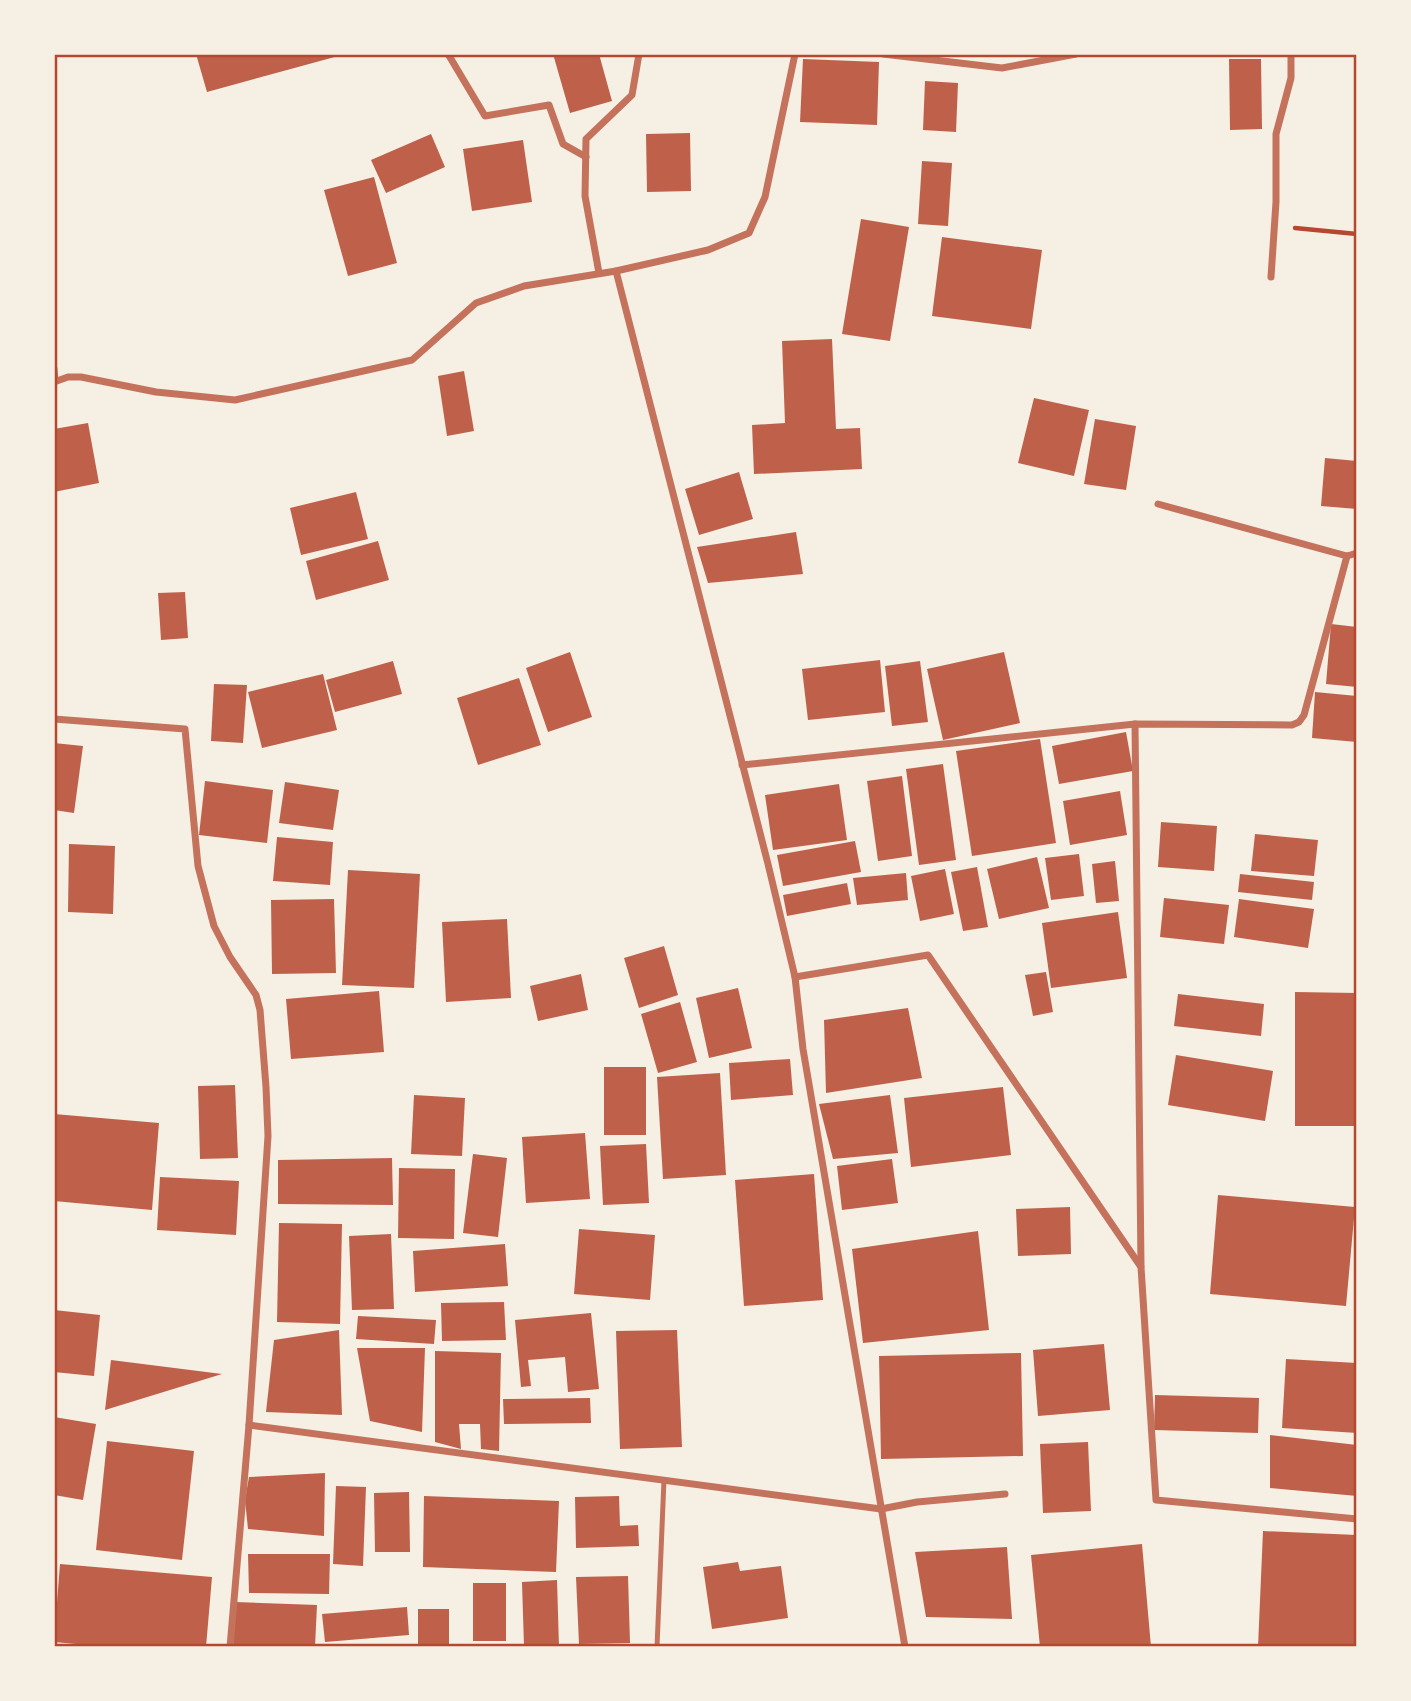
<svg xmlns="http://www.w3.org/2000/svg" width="1411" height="1701" viewBox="0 0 1411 1701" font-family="Barlow,sans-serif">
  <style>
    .building { fill: #bf614a }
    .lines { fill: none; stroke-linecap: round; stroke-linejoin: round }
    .path { stroke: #b5482f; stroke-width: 4.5 }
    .service { stroke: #c5725c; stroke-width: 5 }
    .minor { stroke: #c5725c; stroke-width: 7 }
    .neatline { fill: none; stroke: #b5482f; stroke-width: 2.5 }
  </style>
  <rect width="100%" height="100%" fill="#f6efe4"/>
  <g class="building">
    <polygon points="196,54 342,54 342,55 207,92"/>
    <polygon points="553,54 599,54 612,101 570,113"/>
    <polygon points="803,59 879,62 877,125 800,122"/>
    <polygon points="1229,59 1261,59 1262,129 1230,130"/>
    <polygon points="925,81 958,83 956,132 923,130"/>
    <polygon points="690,133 691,191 647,192 646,134"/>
    <polygon points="431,134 445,167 386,193 371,160"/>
    <polygon points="523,140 532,202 472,211 463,149"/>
    <polygon points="922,161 952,163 948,226 918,224"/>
    <polygon points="374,177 397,263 348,276 324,190"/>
    <polygon points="861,219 909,227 890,341 842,334"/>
    <polygon points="942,237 1042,250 1031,329 932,316"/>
    <polygon points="832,339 836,429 860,428 862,469 754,474 752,425 785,423 782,341"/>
    <polygon points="464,371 474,431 447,436 438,376"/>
    <polygon points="1034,398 1089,410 1074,476 1018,463"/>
    <polygon points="1095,419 1136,426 1126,490 1084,484"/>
    <polygon points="88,423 99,483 54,492 54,429"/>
    <polygon points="1325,458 1357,461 1357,509 1321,506"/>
    <polygon points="739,472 753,519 699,535 685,489"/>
    <polygon points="356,492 368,539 301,555 290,508"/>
    <polygon points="796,532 803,574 708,583 697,547"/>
    <polygon points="378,541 389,580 316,600 306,561"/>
    <polygon points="185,592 188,638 161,640 158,593"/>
    <polygon points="1331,624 1357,627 1357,687 1326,684"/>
    <polygon points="570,652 592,717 548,732 526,668"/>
    <polygon points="1004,652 1020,723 943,740 927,669"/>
    <polygon points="880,660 885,712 808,720 802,669"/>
    <polygon points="393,661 402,694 335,712 326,680"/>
    <polygon points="920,661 928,722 892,726 885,666"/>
    <polygon points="323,674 337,730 262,748 248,692"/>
    <polygon points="519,678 541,745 478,765 457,698"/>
    <polygon points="214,684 247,685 243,743 211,741"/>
    <polygon points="1315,692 1357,696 1357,742 1312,738"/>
    <polygon points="1126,732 1133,771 1059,784 1052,746"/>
    <polygon points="1040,739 1056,843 972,856 956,751"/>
    <polygon points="54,743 83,746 74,813 54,810"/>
    <polygon points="943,764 956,860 919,865 906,769"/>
    <polygon points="902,776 912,856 878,861 867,781"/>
    <polygon points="205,781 273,790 267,843 199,835"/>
    <polygon points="285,782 339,790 333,830 279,823"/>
    <polygon points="839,784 847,840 773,850 765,795"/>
    <polygon points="1120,791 1127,835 1070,845 1063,801"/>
    <polygon points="1161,822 1217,826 1214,871 1158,867"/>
    <polygon points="1255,834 1318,840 1314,876 1251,871"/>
    <polygon points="277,837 333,842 330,885 273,881"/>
    <polygon points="855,841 861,872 783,886 777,855"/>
    <polygon points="69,844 115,846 113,914 68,912"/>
    <polygon points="1079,854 1084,896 1051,900 1045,858"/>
    <polygon points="1037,857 1049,908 999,919 987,869"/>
    <polygon points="1115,861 1119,901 1096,903 1092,864"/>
    <polygon points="977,867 988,927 963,931 951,872"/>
    <polygon points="945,869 954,914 920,921 911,876"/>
    <polygon points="348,870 420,874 414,988 342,985"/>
    <polygon points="906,873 908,900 857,905 853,878"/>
    <polygon points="1240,874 1314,882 1312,900 1238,892"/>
    <polygon points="847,883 851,904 787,916 783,895"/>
    <polygon points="1164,898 1229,905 1224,944 1160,937"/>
    <polygon points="334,899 336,973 272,974 271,900"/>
    <polygon points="1239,899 1314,909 1308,948 1234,937"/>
    <polygon points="1118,912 1127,978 1051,988 1042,923"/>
    <polygon points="507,919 511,998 446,1002 442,922"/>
    <polygon points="664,946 678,995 639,1008 624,958"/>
    <polygon points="1046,972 1053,1012 1033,1016 1025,975"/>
    <polygon points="581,974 588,1010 538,1021 530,986"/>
    <polygon points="738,988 752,1048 709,1058 696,998"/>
    <polygon points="379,991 384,1052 291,1059 286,999"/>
    <polygon points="1295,992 1357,993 1357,1126 1295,1126"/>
    <polygon points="1178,994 1264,1004 1261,1036 1174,1026"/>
    <polygon points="680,1002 697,1062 658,1073 641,1014"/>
    <polygon points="908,1008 922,1078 826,1093 824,1020"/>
    <polygon points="1176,1055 1273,1071 1265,1121 1168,1105"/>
    <polygon points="790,1059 793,1095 731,1100 729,1063"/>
    <rect x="604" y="1067" width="42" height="68"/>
    <polygon points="720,1073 726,1175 663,1179 657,1077"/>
    <polygon points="235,1085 238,1158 200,1159 198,1086"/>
    <polygon points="1003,1087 1011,1155 911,1167 904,1098"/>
    <polygon points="414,1095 465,1098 462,1156 411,1154"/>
    <polygon points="890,1095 898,1153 833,1159 819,1104"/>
    <polygon points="54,1114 159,1123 152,1210 54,1201"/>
    <polygon points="585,1133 590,1199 526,1203 522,1137"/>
    <polygon points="646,1144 649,1203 603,1205 600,1146"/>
    <polygon points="473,1154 507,1158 498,1237 463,1233"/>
    <polygon points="392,1158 393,1205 278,1204 278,1160"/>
    <polygon points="892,1159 898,1203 842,1210 837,1166"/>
    <polygon points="399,1168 455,1169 454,1239 398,1238"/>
    <polygon points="814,1174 823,1300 744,1306 735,1180"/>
    <polygon points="160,1177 239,1181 236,1235 157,1230"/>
    <polygon points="1218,1195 1355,1207 1346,1306 1210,1294"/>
    <polygon points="1070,1207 1071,1254 1018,1256 1016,1209"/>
    <polygon points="279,1223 342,1224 340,1324 277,1322"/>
    <polygon points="579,1229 655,1235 650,1300 574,1294"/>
    <polygon points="978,1231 989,1330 863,1343 852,1249"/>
    <polygon points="391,1234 394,1309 352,1310 349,1236"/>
    <polygon points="505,1244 508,1286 415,1292 413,1251"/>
    <polygon points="504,1302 506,1340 442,1341 441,1303"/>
    <polygon points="54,1310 100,1315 94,1376 54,1372"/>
    <polygon points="591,1313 599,1389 568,1392 565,1357 528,1360 531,1386 521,1387 515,1320"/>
    <polygon points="358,1316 436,1320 434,1344 356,1339"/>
    <polygon points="339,1330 342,1415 266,1412 274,1340"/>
    <polygon points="677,1330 682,1447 620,1449 616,1331"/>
    <polygon points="1104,1344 1110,1410 1038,1416 1033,1350"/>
    <polygon points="357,1348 425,1348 422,1432 370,1421"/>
    <polygon points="435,1351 501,1353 499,1451 481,1449 480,1424 459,1424 461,1449 435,1442"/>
    <polygon points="1021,1353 1023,1456 881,1459 879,1356"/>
    <polygon points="1286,1359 1357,1363 1357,1433 1282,1428"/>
    <polygon points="111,1360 222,1374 105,1410"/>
    <polygon points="1155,1395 1259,1398 1258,1433 1154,1430"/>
    <polygon points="590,1398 591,1423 504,1424 503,1399"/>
    <polygon points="54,1417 96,1424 83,1500 54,1495"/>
    <polygon points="1270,1435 1357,1445 1357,1496 1270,1488"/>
    <polygon points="107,1441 194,1451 182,1560 96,1550"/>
    <polygon points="1088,1442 1091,1511 1043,1513 1040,1444"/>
    <polygon points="325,1473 324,1536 248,1529 245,1500 249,1477"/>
    <polygon points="336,1486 366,1487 363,1566 333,1564"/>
    <polygon points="409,1492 410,1552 375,1552 374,1493"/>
    <polygon points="424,1496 559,1501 556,1572 423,1567"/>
    <polygon points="619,1496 620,1526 638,1525 639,1546 576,1548 575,1497"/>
    <polygon points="1263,1531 1357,1535 1357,1647 1258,1647"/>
    <polygon points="1142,1544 1151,1647 1040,1647 1031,1555"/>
    <polygon points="1007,1547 1012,1619 926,1617 915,1552"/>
    <polygon points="248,1554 330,1554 329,1594 249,1593"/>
    <polygon points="738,1562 740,1571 781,1566 788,1618 712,1629 703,1567"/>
    <polygon points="60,1564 212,1577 206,1647 109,1647 54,1642"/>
    <polygon points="628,1576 630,1643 579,1644 576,1577"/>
    <polygon points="557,1580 559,1647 524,1647 522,1582"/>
    <rect x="473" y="1583" width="33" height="58"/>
    <polygon points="235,1602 317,1605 315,1647 233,1647"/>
    <polygon points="407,1607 409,1635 325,1642 322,1614"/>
    <rect x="418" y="1609" width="31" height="38"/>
  </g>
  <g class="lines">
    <polyline class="path" points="1295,228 1357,234"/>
    <polyline class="service" points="657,1647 664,1480"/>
    <g class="minor">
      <polyline points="448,54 485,116 549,105 563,144 586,157"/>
      <polyline points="883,54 1002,68 1076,54"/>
      <polyline points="616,271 768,864 795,977 803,1049 905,1647"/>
      <polyline points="599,273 585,196 586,139 632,95 639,54"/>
      <polyline points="1271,277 1276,202 1276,134 1291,78 1291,54"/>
      <polyline points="54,369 55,381"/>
      <polyline points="54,382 68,377 81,377 156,392 235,400 412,360 476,303 524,286 616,271 708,250 749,233 765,197 795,54"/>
      <polyline points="1158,504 1347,556"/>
      <polyline points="54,719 185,729 198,866 214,926 230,957 256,995 260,1010 266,1087 268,1136 249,1425 230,1647"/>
      <polyline points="1135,724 1141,1266"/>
      <polyline points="742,765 1135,724 1292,725 1299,722 1304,715 1347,556 1357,553"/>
      <polyline points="795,977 928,955 1141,1267 1156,1500 1357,1519"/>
      <polyline points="249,1425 881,1509 917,1502 1005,1494"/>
    </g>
  </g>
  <rect width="1411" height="1701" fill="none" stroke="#f6efe4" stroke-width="112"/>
  <rect x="56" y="56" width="1299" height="1589" class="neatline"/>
</svg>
